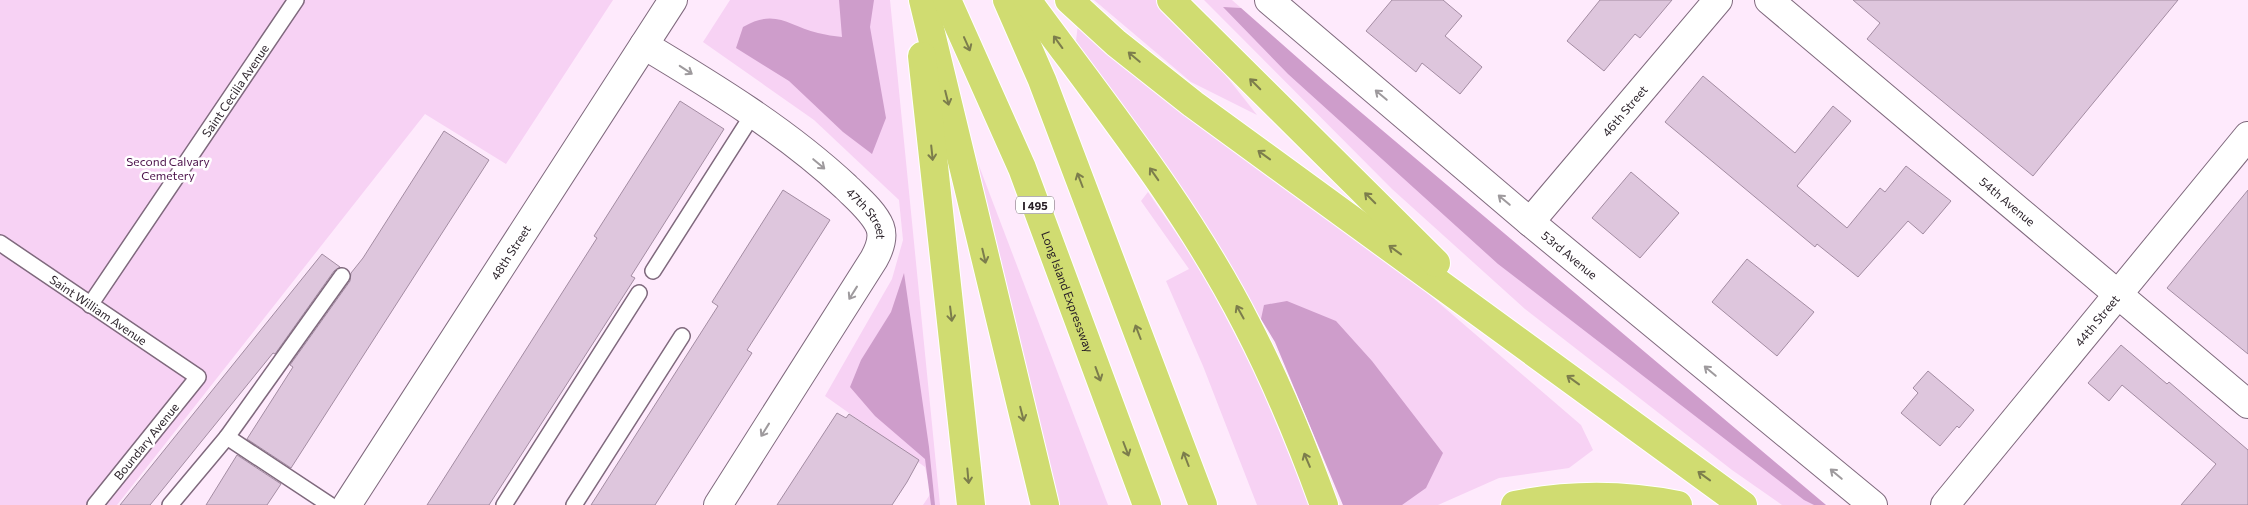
<svg xmlns="http://www.w3.org/2000/svg" width="2248" height="505" viewBox="0 0 2248 505" font-family="Commissioner,sans-serif">
  <style>
    .green { fill: #f7d2f4 }
    .forest { fill: #ce9dcb }
    .building { fill: #dec6dd; stroke: #a38ca2 }
    .lines { fill: none; stroke-linecap: round; stroke-linejoin: round }
    .lane-casing { stroke: #7f697d; stroke-width: 18 }
    .street-casing { stroke: #7f697d; stroke-width: 30 }
    .secondary-casing { stroke: #7f697d; stroke-width: 30 }
    .highway-casing { stroke: #fff; stroke-width: 30 }
    .lane { stroke: #fff; stroke-width: 15 }
    .street { stroke: #fff; stroke-width: 28 }
    .secondary { stroke: #fff; stroke-width: 28 }
    .highway { stroke: #d0dc71; stroke-width: 28 }
    .oneway { stroke: #7c7d4c }
    .oneway2 { stroke: #9e9a9d }
    .labels { text-anchor: middle; dominant-baseline: central; stroke-width: 5; stroke-linejoin: round; paint-order: stroke }
    .shield { fill: #fff; stroke: #686267; stroke-width: 1 }
    .shield-label { font-size: 11px; font-weight: bold; fill: #271e26 }
    .street-label { font-size: 12px; fill: #271e26; stroke: #fff }
    .park-label { font-size: 12px; fill: #4a1049; stroke: #fff }
  </style>
  <rect width="100%" height="100%" fill="#feeafc"/>
  <g class="green">
    <polygon points="0,0 613,0 506,164 425,114 117,505 0,505"/>
    <polygon points="730,0 890,0 940,505 923,505 931,493 925,467 825,396 892,279 903,240 899,200 814,120 703,42"/>
    <polygon points="1094,0 1158,0 1197,39 1257,115 1191,82"/>
    <polygon points="1204,0 1232,0 1325,82 1826,505 1782,505 1732,470 1525,309 1392,189"/>
    <polygon points="1078,24 1233,151 1397,267 1581,425 1593,450 1569,468 1499,478 1438,505 1343,505 1275,342 1177,182 1076,41"/>
    <polygon points="965,129 1108,505 1056,505"/>
    <polygon points="1148,192 1202,271 1256,375 1310,505 1257,505 1203,366 1166,281 1189,269 1141,201"/>
  </g>
  <g class="forest">
    <path d="M839,0h35l-4,27 16,91 -14,36 -29,-22 -54,-51 -53,-33 7,-21c33,-19 45,-1 75,6 8,2 16,3 24,4z"/>
    <polygon points="1223,7 1241,8 1325,82 1826,505 1814,505 1804,500 1498,264 1288,74"/>
    <polygon points="904,273 929,447 935,505 931,505 925,459 875,416 850,387 861,360 891,312"/>
    <polygon points="1287,301 1336,321 1372,361 1443,453 1426,488 1402,505 1343,505 1275,342 1261,319 1264,305"/>
  </g>
  <g class="building">
    <polygon points="1392,0 1443,0 1462,16 1445,36 1482,67 1460,94 1422,63 1416,72 1366,31"/>
    <polygon points="1600,0 1672,0 1640,38 1635,34 1604,71 1567,41"/>
    <polygon points="1853,0 2178,0 2033,176 1867,39 1880,23"/>
    <polygon points="1703,76 1795,153 1833,106 1851,121 1797,186 1847,228 1880,188 1885,192 1906,166 1951,201 1923,234 1908,221 1858,277 1817,244 1815,247 1665,122"/>
    <polygon points="680,101 724,129 631,276 635,278 489,505 427,505 597,238 594,236"/>
    <polygon points="444,131 489,160 291,468 247,439 293,367 290,365 350,281 351,273 363,258"/>
    <polygon points="1631,172 1679,213 1640,258 1592,218"/>
    <polygon points="783,190 830,220 747,350 752,353 655,505 591,505 718,306 712,302"/>
    <polygon points="2248,190 2248,354 2167,288"/>
    <polygon points="322,254 340,267 334,271 275,354 273,353 150,505 120,505"/>
    <polygon points="1747,259 1814,312 1777,356 1712,302"/>
    <polygon points="2121,345 2167,384 2169,382 2248,450 2248,505 2181,505 2216,464 2122,385 2109,401 2088,383"/>
    <polygon points="1928,371 1974,410 1959,428 1957,426 1940,446 1901,413 1918,393 1913,388"/>
    <polygon points="837,413 846,418 849,414 919,460 907,482 892,505 777,505"/>
    <polygon points="237,455 281,484 267,505 206,505"/>
  </g>
  <g class="lines">
    <defs>
      <g id="lane">
        <path id="s1" d="M0,243l198,134 -103,128"/>
        <polyline points="653,271 753,114"/>
        <path id="s2" d="M90,305l206,-305"/>
        <polyline points="227,437 342,276"/>
        <polyline points="170,505 227,437 330,505"/>
        <polyline points="504,505 639,293"/>
        <polyline points="574,505 682,336"/>
      </g>
      <g id="street">
        <path id="s3" d="M1269,0l261,222 343,283"/>
        <path id="s4" d="M1769,0l479,404"/>
        <path id="s5" d="M644,45c70,42 142,86 202,142 11,11 28,25 34,40 4,11 -1,23 -6,32l-156,246"/>
        <path id="s6" d="M1530,222l188,-222"/>
        <path id="s7" d="M1945,505l303,-369"/>
      </g>
      <g id="secondary">
        <path id="s8" d="M347,505l326,-505"/>
      </g>
      <g id="highway">
        <polyline points="923,0 1045,505"/>
        <path id="s9" d="M947,0l75,168 125,337"/>
        <polyline points="1007,0 1042,80 1203,505"/>
        <path d="M1027,0c77,105 161,209 220,325 30,58 55,119 77,180"/>
        <polyline points="1069,0 1116,43 1193,104 1743,505"/>
        <polyline points="1171,0 1436,263"/>
        <polyline points="922,56 971,505"/>
        <path d="M1515,505c54,-11 109,-11 163,0"/>
      </g>
    </defs>
    <use href="#lane" class="lane-casing"/>
    <use href="#street" class="street-casing"/>
    <use href="#secondary" class="secondary-casing"/>
    <use href="#highway" class="highway-casing"/>
    <use href="#lane" class="lane"/>
    <use href="#street" class="street"/>
    <use href="#secondary" class="secondary"/>
    <use href="#highway" class="highway"/>
  </g>
  <defs><path id="oneway-shaft" d="M-6 0H5M1.5-3L5.5 0L1.5 3" fill="none" stroke-width="1.6" stroke-linecap="round" stroke-linejoin="round" transform="scale(1.25)"/></defs>
  <g class="oneway">
    <use href="#oneway-shaft" transform="translate(1058 42) rotate(-126)"/>
    <use href="#oneway-shaft" transform="translate(967 44) rotate(66)"/>
    <use href="#oneway-shaft" transform="translate(1134 57) rotate(-140)"/>
    <use href="#oneway-shaft" transform="translate(1255 84) rotate(-135)"/>
    <use href="#oneway-shaft" transform="translate(947 98) rotate(76)"/>
    <use href="#oneway-shaft" transform="translate(932 153) rotate(84)"/>
    <use href="#oneway-shaft" transform="translate(1264 155) rotate(-144)"/>
    <use href="#oneway-shaft" transform="translate(1154 174) rotate(-125)"/>
    <use href="#oneway-shaft" transform="translate(1080 180) rotate(-111)"/>
    <use href="#oneway-shaft" transform="translate(1370 198) rotate(-135)"/>
    <use href="#oneway-shaft" transform="translate(1395 250) rotate(-144)"/>
    <use href="#oneway-shaft" transform="translate(984 256) rotate(77)"/>
    <use href="#oneway-shaft" transform="translate(1240 312) rotate(-119)"/>
    <use href="#oneway-shaft" transform="translate(951 314) rotate(83)"/>
    <use href="#oneway-shaft" transform="translate(1138 332) rotate(-111)"/>
    <use href="#oneway-shaft" transform="translate(1098 374) rotate(70)"/>
    <use href="#oneway-shaft" transform="translate(1573 380) rotate(-144)"/>
    <use href="#oneway-shaft" transform="translate(1022 414) rotate(76)"/>
    <use href="#oneway-shaft" transform="translate(1126 449) rotate(69)"/>
    <use href="#oneway-shaft" transform="translate(1186 459) rotate(-111)"/>
    <use href="#oneway-shaft" transform="translate(1307 460) rotate(-113)"/>
    <use href="#oneway-shaft" transform="translate(968 476) rotate(85)"/>
    <use href="#oneway-shaft" transform="translate(1704 476) rotate(-144)"/>
  </g>
  <g class="oneway2">
    <use href="#oneway-shaft" transform="translate(686 70) rotate(33)"/>
    <use href="#oneway-shaft" transform="translate(1381 95) rotate(-140)"/>
    <use href="#oneway-shaft" transform="translate(819 164) rotate(40)"/>
    <use href="#oneway-shaft" transform="translate(1504 200) rotate(-140)"/>
    <use href="#oneway-shaft" transform="translate(853 293) rotate(122)"/>
    <use href="#oneway-shaft" transform="translate(1710 371) rotate(-140)"/>
    <use href="#oneway-shaft" transform="translate(765 430) rotate(122)"/>
    <use href="#oneway-shaft" transform="translate(1836 474) rotate(-140)"/>
  </g>
  <g class="labels">
    <rect class="shield" x="1016" y="196.5" width="38" height="17" rx="4"/>
    <g class="shield-label">
      <text x="1035" y="205">I 495</text>
    </g>
    <g class="street-label">
      <text stroke="none"><textPath href="#s2" startOffset="259">Saint Cecilia Avenue</textPath></text>
      <text stroke="none"><textPath href="#s6" startOffset="146">46th Street</textPath></text>
      <text stroke="none"><textPath href="#s4" startOffset="312">54th Avenue</textPath></text>
      <text stroke="none"><textPath href="#s5" startOffset="282">47th Street</textPath></text>
      <text stroke="none"><textPath href="#s8" startOffset="301">48th Street</textPath></text>
      <text stroke="none"><textPath href="#s3" startOffset="394">53rd Avenue</textPath></text>
      <text stroke="none"><textPath href="#s9" startOffset="316">Long Island Expressway</textPath></text>
      <text stroke="none"><textPath href="#s1" startOffset="119">Saint William Avenue</textPath></text>
      <text stroke="none"><textPath href="#s7" startOffset="239">44th Street</textPath></text>
      <text transform="translate(146 441) rotate(-51)">Boundary Avenue</text>
    </g>
    <g class="park-label">
      <text x="168" y="161">Second Calvary<tspan x="168" dy="14">Cemetery</tspan></text>
    </g>
  </g>
</svg>
